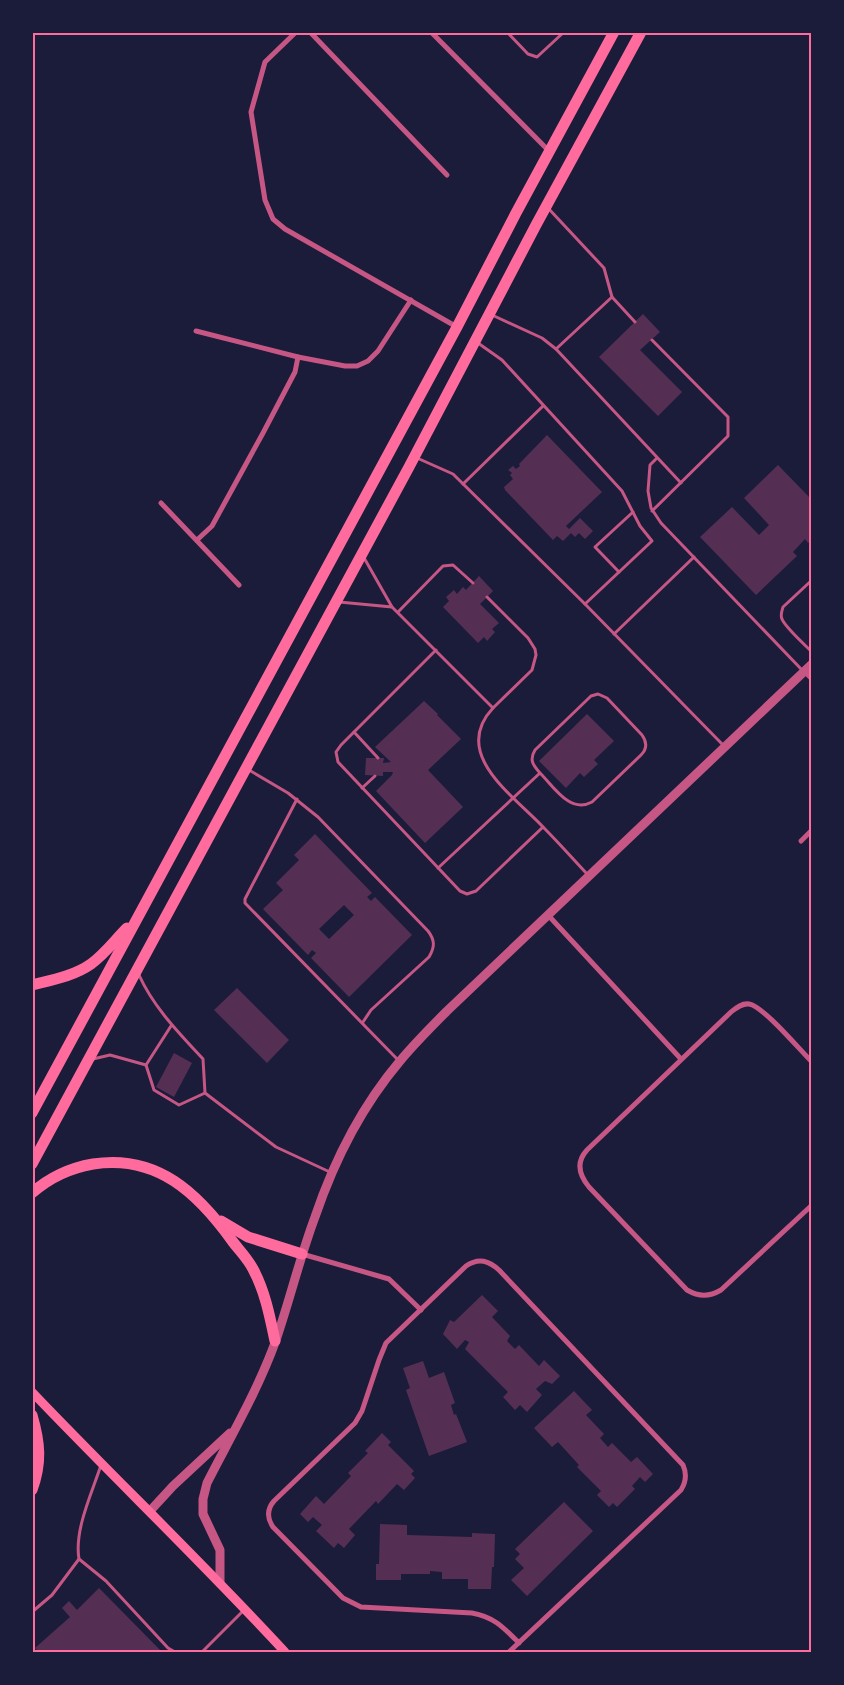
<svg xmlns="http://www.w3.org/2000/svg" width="844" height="1685" viewBox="0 0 844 1685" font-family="Karla,sans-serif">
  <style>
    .building { fill: #542f53; fill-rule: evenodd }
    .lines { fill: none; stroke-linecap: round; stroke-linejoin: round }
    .service { stroke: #c65784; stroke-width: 3 }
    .minor { stroke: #c65784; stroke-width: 5 }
    .tertiary { stroke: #c65784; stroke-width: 9 }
    .secondary { stroke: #ff6b9d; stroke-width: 9 }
    .trunk { stroke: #ff6b9d; stroke-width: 11 }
    .neatline { fill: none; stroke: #ff6b9d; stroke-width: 2 }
  </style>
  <rect width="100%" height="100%" fill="#1b1b3a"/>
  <g class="building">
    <polygon points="643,314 660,332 640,350 682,392 658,416 599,357"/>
    <polygon points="547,435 602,492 566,526 569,529 580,518 593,531 585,539 579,533 575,537 571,533 563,541 557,536 553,540 505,490 504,487 513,479 510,475 512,473 508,470 513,466 516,469 520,466 519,464"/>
    <polygon points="778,465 812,500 812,540 808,543 805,539 793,552 797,556 756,595 700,537 732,507 759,535 769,525 744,498"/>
    <polygon points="479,576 493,591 480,604 499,623 492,629 495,632 487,641 484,637 478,643 443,607 449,601 446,597 454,590 457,594 463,587 466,590"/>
    <polygon points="424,701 438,714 437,715 461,739 428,770 463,807 425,843 376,791 392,775 393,772 383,772 383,776 365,775 366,758 384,758 383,763 391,762 375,747"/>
    <polygon points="587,714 614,741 594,760 598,764 584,777 580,773 566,788 539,761"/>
    <path d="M315,834l57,59 -5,4 4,4 4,-4 37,38 -63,62 -38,-39 5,-5 -4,-3 -4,5 -45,-46 20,-19 -7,-7 23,-23 -5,-5zM344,905l10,10 -25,24 -10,-10z"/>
    <polygon points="237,988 289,1040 267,1063 214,1010"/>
    <polygon points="174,1053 192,1063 174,1097 156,1087"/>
    <polygon points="482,1295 498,1311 492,1317 510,1336 507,1341 515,1349 519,1345 539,1366 544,1360 560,1376 552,1384 545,1381 536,1389 542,1395 527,1412 520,1405 515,1410 503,1397 508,1392 465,1349 469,1342 465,1340 457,1349 443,1334 450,1320 454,1322"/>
    <polygon points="423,1361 429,1378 444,1372 455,1403 451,1405 454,1415 456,1414 467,1442 429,1456 406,1390 410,1388 403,1368"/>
    <polygon points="574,1391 592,1410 586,1415 604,1434 600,1438 608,1447 612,1443 631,1462 637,1457 653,1474 645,1482 640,1477 632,1486 635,1489 617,1507 613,1503 609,1507 597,1495 601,1491 577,1467 579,1465 558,1442 552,1447 534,1428"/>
    <polygon points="382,1433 391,1442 388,1445 414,1471 411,1474 415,1478 404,1490 397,1484 378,1504 376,1501 349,1529 355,1535 344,1548 338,1543 334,1548 316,1531 322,1525 313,1517 308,1522 300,1514 316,1496 324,1504 351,1476 348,1473 368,1453 365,1451"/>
    <polygon points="564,1502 593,1531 527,1596 511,1580 524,1568 515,1559 520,1554 515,1549"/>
    <polygon points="380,1524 407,1525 407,1535 472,1537 472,1533 495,1534 494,1567 492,1567 491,1589 468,1589 468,1579 442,1579 442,1572 430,1571 430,1574 401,1574 401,1580 376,1580 376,1564 379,1564"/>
    <polygon points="99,1588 162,1652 39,1652 35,1648 70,1617 62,1608 69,1601 77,1610"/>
  </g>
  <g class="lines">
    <g class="service">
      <polyline points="507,32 528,54 537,57 564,32"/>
      <polyline points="548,208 604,268 612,297 635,322"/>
      <polyline points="492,315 542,338 556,349 681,483"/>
      <polyline points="652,340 728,417 728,436 652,511"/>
      <polyline points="478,343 502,360 622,491 640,526 652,541 585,604"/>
      <polyline points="556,349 612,297"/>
      <polyline points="417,458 453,474 585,604 724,746"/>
      <polyline points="657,458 650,465 648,491 651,508 661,523 803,671"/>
      <polyline points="463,484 543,406"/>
      <polyline points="619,572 595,547 633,512"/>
      <path d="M812,580l-29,27c-1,4 -3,8 -1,12 3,8 23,26 30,33"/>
      <polyline points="487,597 528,638 535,649 536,655 532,670 493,708"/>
      <polyline points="339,602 392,607 363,556"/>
      <path d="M392,607l101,101c-43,46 21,88 50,119 16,16 30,32 45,48"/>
      <polyline points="398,612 443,566 453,565 473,583"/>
      <polyline points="614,634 694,557"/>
      <polyline points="436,650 341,745 336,752 338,762 460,891 467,894 476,891 543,827"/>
      <polyline points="354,732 378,758"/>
      <path d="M249,770l39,23 30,24 110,114c7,9 7,16 1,26l-58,53 -8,12"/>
      <polyline points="362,788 375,776"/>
      <polyline points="297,799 245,899 245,903 399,1061"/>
      <path d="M438,868l102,-95c-7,-8 -11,-13 -5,-23l56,-54 7,-2 9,4 35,37c5,7 5,14 -1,20l-49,47c-22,12 -38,-15 -52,-29"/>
      <path d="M139,975c15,33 40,58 64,84l2,34 71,54 56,26"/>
      <polyline points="171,1026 146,1065 154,1090 179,1105 205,1093"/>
      <polyline points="93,1059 110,1055 146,1065"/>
      <path d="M101,1465c-9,28 -27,65 -22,94l27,22 62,67 7,4"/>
      <polyline points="32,1612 52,1595 79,1559"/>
      <polyline points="202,1652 244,1610"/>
    </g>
    <g class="minor">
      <polyline points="296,32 265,62 251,112 265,200 273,219 285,229 457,327"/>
      <polyline points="310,32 447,175"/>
      <polyline points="431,32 549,151"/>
      <polyline points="196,331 298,357 345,366 357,366 368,361 378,351 411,300"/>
      <polyline points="161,503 239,585"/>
      <polyline points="197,540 212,526 263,433 295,372 298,357"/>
      <polyline points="804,671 812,679"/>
      <polyline points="801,841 812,830"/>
      <polyline points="548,915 681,1059"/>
      <path d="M812,1062c-13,-13 -49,-56 -63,-58 -7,-1 -13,4 -18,8l-144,138c-11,12 -8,25 2,37l98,103c12,7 22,7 34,0l91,-85"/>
      <polyline points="302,1254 389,1279 421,1310"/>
      <path d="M509,1652l172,-162c5,-8 6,-16 2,-25l-184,-195c-10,-9 -20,-13 -33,-4l-80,77 -7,17 -17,51 -7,12 -81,78c-7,8 -7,17 -1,26l70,71 18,9 111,6c22,4 31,14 47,30"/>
    </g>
    <g class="tertiary">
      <polyline points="150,1511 173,1486 230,1433"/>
      <path d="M220,1583v-33l-17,-36v-15l4,-16c24,-47 51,-93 69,-143 14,-41 24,-83 39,-123 19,-56 47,-111 85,-156 15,-18 31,-34 47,-50l365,-347"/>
    </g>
    <path class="secondary" d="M32,1392c84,88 171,171 253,260"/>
    <g class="trunk">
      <path d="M32,985c20,-5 42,-9 59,-21 14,-10 24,-24 36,-36"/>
      <polyline points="32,1113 457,327 516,213 614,32"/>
      <polyline points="32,1164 409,467 536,225 641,32"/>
      <path d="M32,1193c18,-16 38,-25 61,-29 64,-10 105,29 140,78 7,9 15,17 20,27 12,22 17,48 22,72"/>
      <polyline points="221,1221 248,1237 302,1254"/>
      <path d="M32,1415c8,28 10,47 0,75"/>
    </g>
  </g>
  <rect width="844" height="1685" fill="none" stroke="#1b1b3a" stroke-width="68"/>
  <rect x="34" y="34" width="776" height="1617" class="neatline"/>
</svg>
